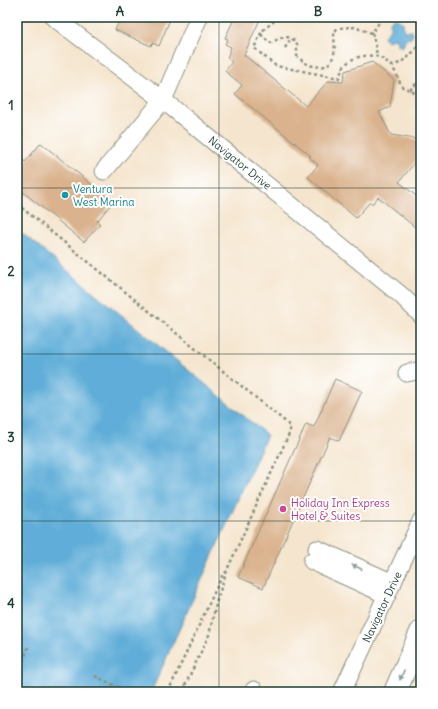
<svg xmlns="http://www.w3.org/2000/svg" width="438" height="709" viewBox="0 0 438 709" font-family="Delius,sans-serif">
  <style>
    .water { fill: #5eadd8; stroke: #3e7586 }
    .building { fill: #dab28d }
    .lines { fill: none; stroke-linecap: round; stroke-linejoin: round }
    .minor-casing { stroke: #8a9181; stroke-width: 19 }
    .major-casing { stroke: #8a9181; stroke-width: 24 }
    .path { stroke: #8a9181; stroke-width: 2.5; stroke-dasharray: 3 3; stroke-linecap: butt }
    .minor { stroke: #fff; stroke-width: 17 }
    .major { stroke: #fff; stroke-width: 22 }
    .oneway { fill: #8f9e9a }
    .grid { fill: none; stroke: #1f3d34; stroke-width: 1; stroke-opacity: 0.55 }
    .culture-dot { fill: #0f9aa8; stroke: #fff; stroke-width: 1.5 }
    .hotel-dot { fill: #d1479c; stroke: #fff; stroke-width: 1.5 }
    .labels { text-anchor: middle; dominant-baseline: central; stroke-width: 4; stroke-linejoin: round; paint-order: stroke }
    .street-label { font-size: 11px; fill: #1f3d34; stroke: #fff }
    .culture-label { font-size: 11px; fill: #0d838f; stroke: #fff; text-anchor: start }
    .hotel-label { font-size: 11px; fill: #b23c85; stroke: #fff; text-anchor: start }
    .neatline { fill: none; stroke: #1f3d34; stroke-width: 1.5 }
    .grid-label { font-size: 13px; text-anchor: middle; font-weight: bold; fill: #1f3d34 }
  </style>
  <rect width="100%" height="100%" fill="#fff"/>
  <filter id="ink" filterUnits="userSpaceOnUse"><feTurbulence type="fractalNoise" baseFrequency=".025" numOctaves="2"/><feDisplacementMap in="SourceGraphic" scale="8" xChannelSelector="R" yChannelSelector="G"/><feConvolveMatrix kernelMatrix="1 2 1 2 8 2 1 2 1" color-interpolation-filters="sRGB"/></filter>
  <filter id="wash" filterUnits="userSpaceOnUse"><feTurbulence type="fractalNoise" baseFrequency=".012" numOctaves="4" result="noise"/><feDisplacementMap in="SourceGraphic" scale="16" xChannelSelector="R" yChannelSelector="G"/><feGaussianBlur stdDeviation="0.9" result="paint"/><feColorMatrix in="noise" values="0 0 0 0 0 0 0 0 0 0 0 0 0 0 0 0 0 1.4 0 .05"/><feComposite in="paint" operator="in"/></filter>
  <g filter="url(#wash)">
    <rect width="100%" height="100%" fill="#f5e5ce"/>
    <g class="water">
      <polygon points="395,18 403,22 404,31 412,31 413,34 411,38 405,39 404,45 401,47 398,45 395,38 388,41 384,38 385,35 390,30 390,22"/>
      <polygon points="17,229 267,435 151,692 17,692"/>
    </g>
    <g id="blocks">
      <g class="building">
        <polygon points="121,17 171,17 159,46 152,43 151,46 115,30"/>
        <polygon points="235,17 261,17 244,55 306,106 328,81 343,82 345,71 372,62 394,80 390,107 379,112 391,135 415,139 421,144 421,155 399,182 421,200 421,232 378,197 373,203 369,203 356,218 308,177 318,165 309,157 311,156 235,94 242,85 225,71 232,62 227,58 231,47 225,44 228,39 225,38"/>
        <polygon points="41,143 113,202 97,221 100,224 84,242 17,187 17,167 23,160 25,162"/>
        <polygon points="335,379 362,391 339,441 330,437 263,588 238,577 306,424 314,427"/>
      </g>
    </g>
  </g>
  <g filter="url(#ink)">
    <use href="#blocks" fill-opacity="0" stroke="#8a9181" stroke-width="1"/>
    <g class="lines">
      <defs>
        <g id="minor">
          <polyline points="53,17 163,100 402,296 421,315"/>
          <polyline points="104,171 163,100 199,17"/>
          <polyline points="407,373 421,370"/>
          <polyline points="317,549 393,583"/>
          <polyline points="312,561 387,595"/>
          <polyline points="254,690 255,692"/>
          <polyline points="342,692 421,521"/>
        </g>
        <polyline id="major" points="395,692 421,632"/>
      </defs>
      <use href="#minor" class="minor-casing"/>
      <use href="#major" class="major-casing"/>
      <g class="path">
        <path d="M279,17l-17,14 -8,17 22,18 63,12c3,-11 8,-18 20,-21 23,-6 36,8 42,29l20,10"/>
        <polyline points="416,17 421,29"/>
        <polyline points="372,33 377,50 375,55"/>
        <path d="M261,34l3,4 7,5c10,-6 19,-10 26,1v12c9,9 16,12 29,10 12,-9 8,-21 8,-34l4,-4 16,-1 18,6 11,-16"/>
        <polyline points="285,48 291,38"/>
        <path d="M391,66c13,-3 28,-16 30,-30"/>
        <polyline points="410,90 421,79"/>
        <polyline points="17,204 287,423 290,427 290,432 227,570 217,600 209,635 182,692"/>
        <polyline points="95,676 124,690 123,692"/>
        <polyline points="17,678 29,645"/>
        <polyline points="168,692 222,576 226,572"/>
      </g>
      <use href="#minor" class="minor"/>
      <use href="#major" class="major"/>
    </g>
    <defs><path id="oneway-solid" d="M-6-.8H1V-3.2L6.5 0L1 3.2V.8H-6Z"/></defs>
    <g class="oneway">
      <use href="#oneway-solid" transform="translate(357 567) rotate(-156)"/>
      <use href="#oneway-solid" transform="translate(402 675) rotate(114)"/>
    </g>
  </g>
  <path class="grid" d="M219,17v675M17,188h404M17,354h404M17,521h404"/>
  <circle class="culture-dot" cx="65" cy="195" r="4"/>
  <circle class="hotel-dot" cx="283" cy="509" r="4"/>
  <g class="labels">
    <g class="street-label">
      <text transform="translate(240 163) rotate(39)">Navigator Drive</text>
      <text transform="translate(382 607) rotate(-65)">Navigator Drive</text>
    </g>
    <g class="culture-label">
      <text x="73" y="189">Ventura<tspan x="73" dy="13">West Marina</tspan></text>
    </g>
    <g class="hotel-label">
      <text x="291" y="503">Holiday Inn Express<tspan x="291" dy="13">Hotel &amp; Suites</tspan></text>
    </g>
  </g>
  <rect width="438" height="709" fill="none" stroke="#fff" stroke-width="44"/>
  <rect x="22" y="22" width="394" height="665" class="neatline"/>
  <g class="grid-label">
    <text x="120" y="16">A</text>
    <text x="318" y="16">B</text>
    <text x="11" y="110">1</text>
    <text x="11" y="276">2</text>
    <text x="11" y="442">3</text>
    <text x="11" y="608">4</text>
  </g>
</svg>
